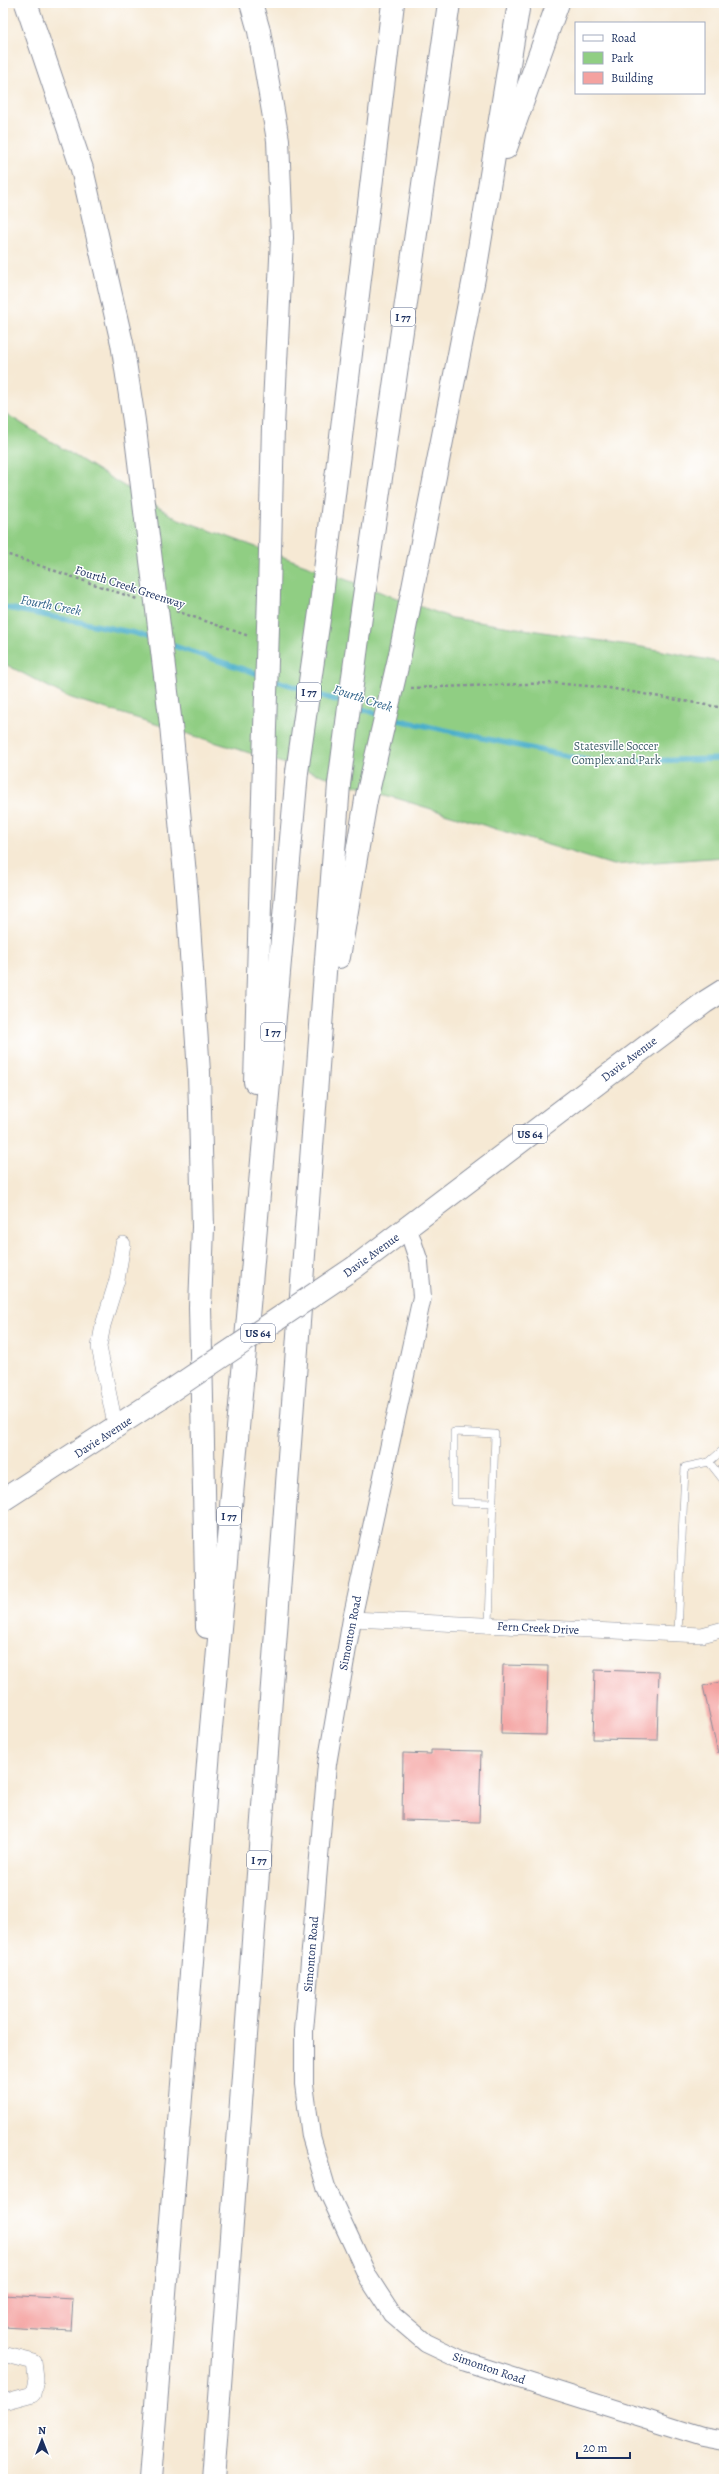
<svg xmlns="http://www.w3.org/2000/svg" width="727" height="2482" viewBox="0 0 727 2482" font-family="Alegreya,serif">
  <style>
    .green { fill: #90ce83; stroke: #567e70 }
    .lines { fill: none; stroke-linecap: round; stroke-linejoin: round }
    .stream { stroke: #4bafca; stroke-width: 5.5 }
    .building { fill: #f4a2a0 }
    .service-casing { stroke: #888c99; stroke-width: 8 }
    .minor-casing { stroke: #888c99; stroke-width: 16 }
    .tertiary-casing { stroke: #888c99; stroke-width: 20 }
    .primary-casing { stroke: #888c99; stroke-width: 24 }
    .motorway-casing { stroke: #888c99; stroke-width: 24 }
    .path { stroke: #888c99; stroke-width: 2.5; stroke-dasharray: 3 3; stroke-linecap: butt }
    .service { stroke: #fff; stroke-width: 7 }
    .minor { stroke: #fff; stroke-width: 15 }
    .tertiary { stroke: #fff; stroke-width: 18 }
    .primary { stroke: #fff; stroke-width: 22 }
    .motorway { stroke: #fff; stroke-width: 22 }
    .primary-bridge-casing { stroke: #888c99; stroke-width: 24; stroke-linecap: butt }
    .motorway-bridge-casing { stroke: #888c99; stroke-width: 24; stroke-linecap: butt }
    .primary-bridge { stroke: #fff; stroke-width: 22 }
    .motorway-bridge { stroke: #fff; stroke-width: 22 }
    .labels { text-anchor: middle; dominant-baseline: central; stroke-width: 3; stroke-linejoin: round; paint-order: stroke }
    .shield { fill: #fff; stroke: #5f6d8e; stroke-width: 1 }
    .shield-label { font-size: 11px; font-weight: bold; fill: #1b2f5e }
    .street-label { font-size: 12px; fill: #1b2f5e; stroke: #fff }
    .park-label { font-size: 12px; fill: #3e5f69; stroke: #fff }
    .water-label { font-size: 13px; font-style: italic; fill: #2e6289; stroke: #fff }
  </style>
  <rect width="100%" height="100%" fill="#fff"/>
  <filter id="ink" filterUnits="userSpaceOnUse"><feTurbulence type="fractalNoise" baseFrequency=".025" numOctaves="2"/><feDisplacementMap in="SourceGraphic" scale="8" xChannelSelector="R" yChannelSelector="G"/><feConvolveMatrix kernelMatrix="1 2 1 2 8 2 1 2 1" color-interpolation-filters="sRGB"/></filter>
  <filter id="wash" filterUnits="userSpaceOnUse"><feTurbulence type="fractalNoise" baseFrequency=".012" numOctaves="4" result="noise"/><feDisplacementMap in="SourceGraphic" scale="16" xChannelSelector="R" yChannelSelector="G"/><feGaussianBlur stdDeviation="0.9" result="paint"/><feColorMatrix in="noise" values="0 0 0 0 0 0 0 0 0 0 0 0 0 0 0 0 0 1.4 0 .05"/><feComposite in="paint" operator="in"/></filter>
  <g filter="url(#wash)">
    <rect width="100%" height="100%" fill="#f6e9d4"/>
    <polygon class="green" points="3,412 176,518 452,618 648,648 724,663 724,857 613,865 68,697 3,663"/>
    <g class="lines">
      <g class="stream">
        <polyline points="3,607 135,633 155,640"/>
        <polyline points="165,643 261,675"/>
        <polyline points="271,679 305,690"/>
        <polyline points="313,693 345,703"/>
        <polyline points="353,706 381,715"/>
        <polyline points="389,718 595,762 724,759"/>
      </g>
    </g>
    <g id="blocks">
      <g class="building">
        <polygon points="503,1665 548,1666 546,1735 501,1734"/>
        <polygon points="595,1670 659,1672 657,1740 593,1739"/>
        <polygon points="724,1681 724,1752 718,1753 703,1686"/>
        <polygon points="431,1750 481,1751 479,1822 402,1820 403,1753 431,1754"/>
        <polygon points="3,2295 73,2299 71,2331 3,2327"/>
      </g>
    </g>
  </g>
  <g filter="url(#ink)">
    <use href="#blocks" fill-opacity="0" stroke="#888c99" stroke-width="1"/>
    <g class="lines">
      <defs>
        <g id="service">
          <polyline points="709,1462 724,1481"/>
          <polyline points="489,1625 495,1434 454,1432 454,1502 493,1503"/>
          <polyline points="678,1634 685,1467 709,1462 724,1449"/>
        </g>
        <g id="minor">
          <polyline points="116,1429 99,1347 103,1325 117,1280 123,1244"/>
          <polyline points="352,1619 702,1635 724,1629"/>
          <polyline points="3,2354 34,2362 36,2379 33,2394 3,2402"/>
        </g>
        <polyline id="tertiary" points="408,1229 419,1262 422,1297 352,1619 327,1764 304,2031 304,2084 311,2136 326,2187 368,2277 392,2314 426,2343 466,2362 703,2437 724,2441"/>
        <g id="primary">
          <polyline points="355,1267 705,1002 724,990"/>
          <polyline points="3,1500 160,1398"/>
        </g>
        <g id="motorway">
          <polyline points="251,3 259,31 278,140 282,238 273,426 269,593"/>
          <polyline points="506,148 558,3"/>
          <polyline points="320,612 393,3"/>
          <polyline points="359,631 449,3"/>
          <polyline points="400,654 475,273 519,3"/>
          <polyline points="171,725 187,896 199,1072 203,1227 200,1307 207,1627"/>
          <polyline points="339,957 366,800"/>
          <polyline points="255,1082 264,762"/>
          <polyline points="150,2479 210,1739 297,772"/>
          <polyline points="213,2479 339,784"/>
        </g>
      </defs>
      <use href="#service" class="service-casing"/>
      <use href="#minor" class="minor-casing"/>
      <use href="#tertiary" class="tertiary-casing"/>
      <use href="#primary" class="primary-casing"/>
      <use href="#motorway" class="motorway-casing"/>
      <g class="path">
        <polyline points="3,553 137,599"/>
        <polyline points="176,611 249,636"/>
        <polyline points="411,688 554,683 609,688 724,708"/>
      </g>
      <use href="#service" class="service"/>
      <use href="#minor" class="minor"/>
      <use href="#tertiary" class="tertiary"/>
      <use href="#primary" class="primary"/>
      <use href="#motorway" class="motorway"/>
      <defs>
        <polyline id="primary-bridge" points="160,1398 355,1267"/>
        <g id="motorway-bridge">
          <polyline points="26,3 82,169 122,343 134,421 171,725"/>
          <polyline points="264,762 269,593"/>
          <polyline points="297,772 320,612"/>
          <polyline points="339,784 359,631"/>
          <polyline points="366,800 400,654"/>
        </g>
      </defs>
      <use href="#primary-bridge" class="primary-bridge-casing"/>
      <use href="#motorway-bridge" class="motorway-bridge-casing"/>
      <use href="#primary-bridge" class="primary-bridge"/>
      <use href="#motorway-bridge" class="motorway-bridge"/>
    </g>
  </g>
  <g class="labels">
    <g class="shield">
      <rect x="391" y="308" width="24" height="18" rx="3"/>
      <rect x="297" y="683" width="24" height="18" rx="3"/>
      <rect x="261" y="1023" width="24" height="18" rx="3"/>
      <rect x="513" y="1125" width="34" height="18" rx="3"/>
      <rect x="241" y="1324" width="34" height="18" rx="3"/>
      <rect x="217" y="1507" width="24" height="18" rx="3"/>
      <rect x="247" y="1851" width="24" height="18" rx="3"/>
    </g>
    <g class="shield-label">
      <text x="403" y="317">I 77</text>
      <text x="309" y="692">I 77</text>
      <text x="273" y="1032">I 77</text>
      <text x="530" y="1134">US 64</text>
      <text x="258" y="1333">US 64</text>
      <text x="229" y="1516">I 77</text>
      <text x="259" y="1860">I 77</text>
    </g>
    <g class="street-label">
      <text transform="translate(130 587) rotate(18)">Fourth Creek Greenway</text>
      <text transform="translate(629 1059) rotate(-37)">Davie Avenue</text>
      <text transform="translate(371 1255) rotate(-36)">Davie Avenue</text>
      <text transform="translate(103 1437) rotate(-33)">Davie Avenue</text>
      <text transform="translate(538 1628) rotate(3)">Fern Creek Drive</text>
      <text transform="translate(350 1633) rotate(-79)">Simonton Road</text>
      <text transform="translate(311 1954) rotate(-85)">Simonton Road</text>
      <text transform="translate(489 2368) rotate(19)">Simonton Road</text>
    </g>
    <g class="park-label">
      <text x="616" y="746">Statesville Soccer<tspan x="616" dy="14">Complex and Park</tspan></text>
    </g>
    <g class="water-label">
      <text transform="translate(51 605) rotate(11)">Fourth Creek</text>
      <text transform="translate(363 698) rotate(18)">Fourth Creek</text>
    </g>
  </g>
  <rect width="727" height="2482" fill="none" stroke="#fff" stroke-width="16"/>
  <rect x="575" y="22" width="130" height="72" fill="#ffffff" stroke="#a4acbf"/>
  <rect x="583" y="35" width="20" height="6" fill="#ffffff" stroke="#a4acbf"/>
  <text x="611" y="42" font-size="12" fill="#1b2f5e">Road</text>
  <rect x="583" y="52" width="20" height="12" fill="#90ce83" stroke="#a4acbf"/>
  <text x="611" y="62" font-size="12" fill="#1b2f5e">Park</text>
  <rect x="583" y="72" width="20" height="12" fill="#f4a2a0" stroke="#a4acbf"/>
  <text x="611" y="82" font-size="12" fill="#1b2f5e">Building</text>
  <g transform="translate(42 2440)" stroke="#ffffff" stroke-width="3" paint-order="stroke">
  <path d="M0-3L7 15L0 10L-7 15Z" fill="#1b2f5e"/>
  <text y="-6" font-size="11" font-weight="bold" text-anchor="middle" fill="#1b2f5e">N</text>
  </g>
  <path d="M577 2452v6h53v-6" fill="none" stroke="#1b2f5e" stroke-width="2"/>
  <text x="583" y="2452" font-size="12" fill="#1b2f5e" stroke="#ffffff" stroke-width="3" paint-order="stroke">20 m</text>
</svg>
